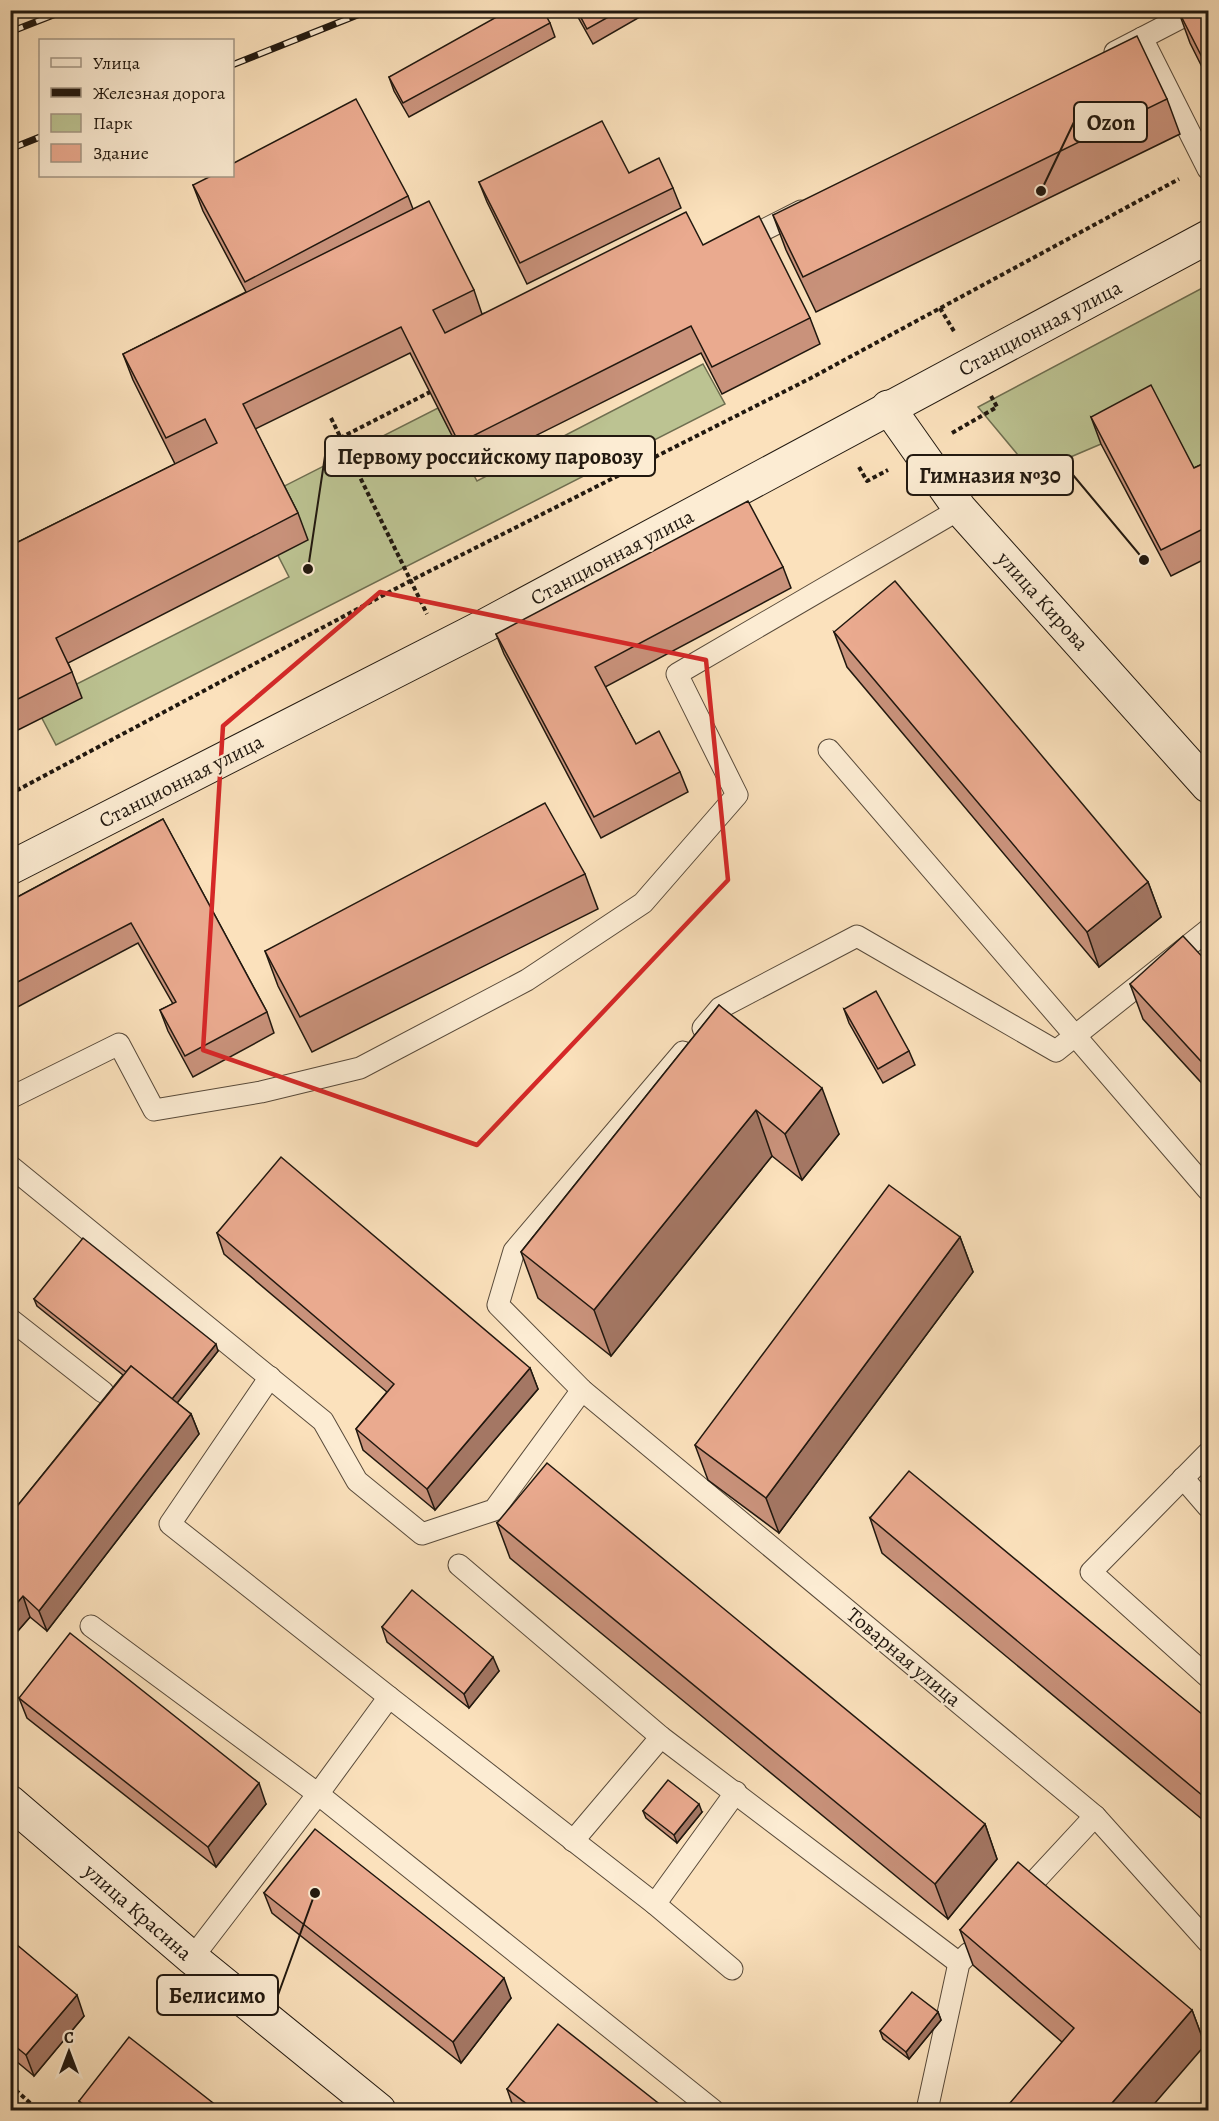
<svg xmlns="http://www.w3.org/2000/svg" width="1219" height="2121" viewBox="0 0 1219 2121" font-family="Alegreya,serif">
  <style>
    .green { fill: #bcc392; stroke: #6e6e50; stroke-width: 1.5 }
    .lines { fill: none; stroke-linecap: round; stroke-linejoin: round }
    .lane-casing { stroke: #584a3a; stroke-width: 23 }
    .secondary-casing { stroke: #21180f; stroke-width: 35 }
    .path { stroke: #21180f; stroke-width: 4; stroke-dasharray: 4.5 3; stroke-linecap: butt }
    .lane { stroke: #fcecd3; stroke-width: 21 }
    .secondary { stroke: #fcecd3; stroke-width: 33 }
    .rail-casing { stroke: #21180f; stroke-width: 7 }
    .rail { stroke: #fcecd3; stroke-width: 4.5; stroke-dasharray: 14; stroke-linecap: butt }
    .wall { fill: #c9927b; stroke: #21180f; stroke-width: 1.5 }
    .shaded-wall { fill: #a47764; stroke: #21180f; stroke-width: 1.5 }
    .building { fill: #eaaa8f; stroke: #21180f; stroke-width: 1.5 }
    .marked { fill: none; stroke: #d62828; stroke-width: 4.5; stroke-linejoin: round }
    .labels { text-anchor: middle; dominant-baseline: central; stroke-width: 4.5; stroke-linejoin: round; paint-order: stroke }
    .street-label { font-size: 21px; fill: #21180f; stroke: #fcecd3 }
    .leader { fill: none; stroke: #21180f; stroke-width: 2 }
    .callout-dot { fill: #21180f; stroke: #fcecd3; stroke-width: 2 }
    .callout { fill: #fcecd3; stroke: #21180f; stroke-width: 2 }
    .callout-label { font-size: 22px; text-anchor: middle; font-weight: bold; fill: #21180f }
  </style>
  <rect width="100%" height="100%" fill="#fbe1bc"/>
  <filter id="stains"><feTurbulence type="fractalNoise" baseFrequency=".00333" numOctaves="4"/><feColorMatrix values="0 0 0 0 .2 0 0 0 0 .09 0 0 0 0 .02 0 0 0 .5 -.17"/></filter>
  <radialGradient id="worn" r=".72"><stop offset=".6" stop-color="#630" stop-opacity="0"/><stop offset="1" stop-color="#630" stop-opacity=".3"/></radialGradient>
  <g class="green">
    <polygon points="1208,285 1208,492 1160,412 1101,444 1033,473 978,407"/>
    <polygon points="703,364 725,404 56,745 35,705 289,577 251,503 438,408 477,481"/>
  </g>
  <g class="lines">
    <defs>
      <g id="lane">
        <polyline points="1142,38 1208,169"/>
        <polyline points="1115,52 1196,10"/>
        <polyline points="740,242 801,211"/>
        <polyline points="829,750 1208,1190"/>
        <polyline points="703,1028 720,1008 857,936 1056,1051 1208,930"/>
        <polyline points="683,1052 514,1251 498,1305 582,1390 1095,1816 1208,1942"/>
        <polyline points="10,1098 119,1044 154,1110 261,1092 360,1068 527,980 643,903 737,795 677,674 960,509"/>
        <polyline points="10,1166 323,1421 357,1481 422,1534 494,1510 582,1390"/>
        <polyline points="10,1319 103,1392"/>
        <polyline points="270,1377 170,1524 389,1697"/>
        <polyline points="1208,1453 1091,1572 1208,1677"/>
        <polyline points="1183,1478 1208,1507"/>
        <polyline points="459,1565 661,1737 959,1963"/>
        <polyline points="91,1626 318,1794 389,1697 655,1904 732,1969"/>
        <polyline points="573,1841 661,1737"/>
        <polyline points="1018,1899 1095,1816"/>
        <polyline points="655,1904 736,1792"/>
        <polyline points="192,1958 318,1794 713,2110"/>
        <polyline points="927,2110 959,1963 969,1953"/>
      </g>
      <g id="secondary">
        <polyline points="888,407 960,509 1208,786"/>
        <polyline points="10,868 486,625 1208,237"/>
        <polyline points="10,1802 192,1958 379,2110"/>
      </g>
    </defs>
    <use href="#lane" class="lane-casing"/>
    <use href="#secondary" class="secondary-casing"/>
    <g class="path">
      <polyline points="940,308 955,333"/>
      <polyline points="331,418 427,614"/>
      <polyline points="952,433 997,407 990,394"/>
      <polyline points="340,438 432,391"/>
      <polyline points="859,467 867,481 888,470"/>
      <polyline points="10,794 410,581 811,378 1179,179"/>
      <polyline points="10,2085 38,2110"/>
    </g>
    <use href="#lane" class="lane"/>
    <use href="#secondary" class="secondary"/>
    <defs>
      <g id="rail">
        <polyline points="10,32 66,10"/>
        <polyline points="232,65 370,10"/>
        <polyline points="10,149 40,137"/>
      </g>
    </defs>
    <use href="#rail" class="rail-casing"/>
    <use href="#rail" class="rail"/>
  </g>
  <g class="wall">
    <polygon points="574,10 652,10 593,44"/>
    <polygon points="1178,10 1209,10 1209,81 1190,43"/>
    <polygon points="550,23 555,37 409,117 394,91 389,77"/>
    <polygon points="1167,99 1180,134 816,312 786,250 773,215"/>
    <polygon points="629,173 673,188 681,208 527,284 487,202 479,182"/>
    <polygon points="193,185 408,196 413,209 474,290 482,314 703,245 810,318 820,344 722,394 701,353 469,469 410,353 255,429 298,513 308,540 68,663 72,672 82,698 10,734 10,546 175,464 133,380 123,354 246,292 203,211"/>
    <polygon points="1091,417 1194,468 1209,461 1209,557 1171,576 1101,444"/>
    <polygon points="783,567 791,588 605,687 636,744 680,772 688,792 601,838 504,654 496,634"/>
    <polygon points="834,632 1148,882 1161,917 1099,967 847,667"/>
    <polygon points="163,819 267,1012 274,1033 193,1077 168,1031 160,1010 173,1004 138,943 10,1011 10,901"/>
    <polygon points="585,874 598,909 312,1052 278,986 265,951"/>
    <polygon points="1209,964 1209,1091 1143,1019 1130,984"/>
    <polygon points="719,1005 839,1134 802,1180 772,1156 611,1356 538,1298 521,1252"/>
    <polygon points="844,1009 909,1051 915,1065 883,1083 849,1023"/>
    <polygon points="217,1233 530,1368 538,1389 435,1510 363,1450 356,1429 387,1392 224,1254"/>
    <polygon points="960,1237 973,1272 779,1533 708,1480 695,1445"/>
    <polygon points="34,1299 218,1351 177,1403 191,1414 199,1434 47,1631 30,1617 10,1640 10,1515 123,1375 37,1306"/>
    <polygon points="870,1518 1209,1720 1209,1825 882,1553"/>
    <polygon points="497,1523 985,1824 997,1859 948,1919 510,1558"/>
    <polygon points="382,1627 499,1671 469,1708 387,1642"/>
    <polygon points="19,1698 266,1804 216,1867 27,1718"/>
    <polygon points="643,1811 702,1812 677,1843 646,1818"/>
    <polygon points="264,1893 511,1998 461,2063 272,1913"/>
    <polygon points="960,1930 1192,2010 1205,2045 1062,2042 973,1965"/>
    <polygon points="10,1939 84,2016 34,2076 10,2056"/>
    <polygon points="938,2012 941,2020 909,2059 883,2039 880,2031"/>
    <polygon points="507,2089 667,2110 516,2110 514,2109"/>
    <polygon points="79,2101 222,2110 82,2110"/>
  </g>
  <g class="shaded-wall">
    <polygon points="1148,882 1161,917 1099,967 1087,932"/>
    <polygon points="822,1088 839,1134 802,1180 785,1134"/>
    <polygon points="756,1110 772,1156 611,1356 594,1310"/>
    <polygon points="960,1237 973,1272 779,1533 766,1498"/>
    <polygon points="216,1344 218,1351 170,1412 167,1405"/>
    <polygon points="530,1368 538,1389 435,1510 427,1489"/>
    <polygon points="191,1414 199,1434 47,1631 39,1611"/>
    <polygon points="23,1596 30,1617 10,1640 10,1611"/>
    <polygon points="493,1657 499,1671 469,1708 464,1694"/>
    <polygon points="259,1783 266,1804 216,1867 208,1847"/>
    <polygon points="699,1804 702,1812 677,1843 674,1835"/>
    <polygon points="985,1824 997,1859 948,1919 935,1884"/>
    <polygon points="504,1978 511,1998 461,2063 453,2042"/>
    <polygon points="77,1995 84,2016 34,2076 26,2055"/>
    <polygon points="1192,2010 1205,2045 1149,2110 1106,2110"/>
    <polygon points="938,2012 941,2020 909,2059 906,2052"/>
  </g>
  <g class="building">
    <polygon points="509,10 543,10 550,23 403,103 389,77"/>
    <polygon points="577,10 621,10 587,29"/>
    <polygon points="1178,10 1209,10 1209,71"/>
    <polygon points="1137,36 1167,99 803,277 773,215"/>
    <polygon points="356,99 408,196 245,282 193,185 211,176 232,176 232,164"/>
    <polygon points="602,121 629,173 659,158 673,188 520,263 479,182"/>
    <polygon points="429,201 474,290 433,310 445,333 686,212 703,245 759,216 810,318 712,367 691,326 459,443 401,327 243,404 298,513 56,638 72,672 10,703 10,546 217,443 205,419 166,438 123,354"/>
    <polygon points="1151,385 1194,468 1209,461 1209,526 1161,550 1091,417"/>
    <polygon points="748,501 783,567 595,667 636,744 659,731 680,772 594,817 496,634"/>
    <polygon points="895,581 1148,882 1087,932 834,632"/>
    <polygon points="545,803 585,874 300,1017 265,951"/>
    <polygon points="163,819 267,1012 185,1056 160,1010 176,1002 131,923 10,986 10,901"/>
    <polygon points="1183,936 1209,964 1209,1070 1130,984"/>
    <polygon points="876,991 909,1051 878,1069 844,1009"/>
    <polygon points="719,1005 822,1088 785,1134 756,1110 594,1310 521,1252"/>
    <polygon points="281,1157 530,1368 427,1489 356,1429 394,1384 217,1233"/>
    <polygon points="889,1185 960,1237 766,1498 695,1445"/>
    <polygon points="83,1238 216,1344 172,1399 131,1366 126,1372 34,1299"/>
    <polygon points="131,1366 191,1414 39,1611 23,1596 10,1611 10,1515"/>
    <polygon points="547,1463 985,1824 935,1884 497,1523"/>
    <polygon points="909,1471 1209,1720 1209,1801 870,1518"/>
    <polygon points="412,1590 493,1657 464,1694 382,1627"/>
    <polygon points="70,1633 259,1783 208,1847 19,1698"/>
    <polygon points="668,1780 699,1804 674,1835 643,1811"/>
    <polygon points="315,1829 504,1978 453,2042 264,1893"/>
    <polygon points="1018,1862 1192,2010 1106,2110 1004,2110 1074,2028 960,1930"/>
    <polygon points="10,1939 77,1995 26,2055 10,2042"/>
    <polygon points="912,1992 938,2012 906,2052 880,2031"/>
    <polygon points="558,2024 667,2110 535,2110 507,2089"/>
    <polygon points="129,2037 222,2110 91,2110 79,2101"/>
  </g>
  <path class="marked" d="M380,592l326,68 22,220 -251,265 -274,-95 20,-324z"/>
  <g class="labels">
    <g class="street-label">
      <text transform="translate(1040 328) rotate(-28)">Станционная улица</text>
      <text transform="translate(612 557) rotate(-28)">Станционная улица</text>
      <text transform="translate(1043 601) rotate(48)">улица Кирова</text>
      <text transform="translate(181 781) rotate(-27)">Станционная улица</text>
      <text transform="translate(904 1657) rotate(40)">Товарная улица</text>
      <text transform="translate(138 1912) rotate(41)">улица Красина</text>
    </g>
  </g>
  <path class="leader" d="M1041 191L1074 122M308 569L325 456M1144 560L1073 475M315 1893L278 1995"/>
  <g class="callout-dot">
    <circle cx="1041" cy="191" r="6"/>
    <circle cx="308" cy="569" r="6"/>
    <circle cx="1144" cy="560" r="6"/>
    <circle cx="315" cy="1893" r="6"/>
  </g>
  <g class="callout">
    <rect x="1074" y="102" width="73" height="40" rx="6"/>
    <rect x="325" y="436" width="330" height="40" rx="6"/>
    <rect x="907" y="455" width="166" height="40" rx="6"/>
    <rect x="157" y="1975" width="121" height="40" rx="6"/>
  </g>
  <g class="callout-label">
    <text x="1111" y="130">Ozon</text>
    <text x="490" y="464">Первому российскому паровозу</text>
    <text x="990" y="483">Гимназия №30</text>
    <text x="217" y="2003">Белисимо</text>
  </g>
  <rect width="1219" height="2121" fill="none" stroke="#fbe1bc" stroke-width="36"/>
  <rect x="12" y="12" width="1195" height="2097" fill="none" stroke="#21180f" stroke-width="3"/>
  <rect x="18" y="18" width="1183" height="2085" fill="none" stroke="#21180f" stroke-width="1.5"/>
  <rect x="39" y="39" width="195" height="138" fill="#fcecd3" stroke="#a49785" stroke-width="1.5"/>
  <rect x="51" y="58" width="30" height="9" fill="#fcecd3" stroke="#a49785" stroke-width="1.5"/>
  <text x="93" y="69" font-size="18" fill="#21180f">Улица</text>
  <rect x="51" y="88" width="30" height="9" fill="#21180f" stroke="#a49785" stroke-width="1.5"/>
  <text x="93" y="99" font-size="18" fill="#21180f">Железная дорога</text>
  <rect x="51" y="114" width="30" height="18" fill="#bcc392" stroke="#a49785" stroke-width="1.5"/>
  <text x="93" y="129" font-size="18" fill="#21180f">Парк</text>
  <rect x="51" y="144" width="30" height="18" fill="#eaaa8f" stroke="#a49785" stroke-width="1.5"/>
  <text x="93" y="159" font-size="18" fill="#21180f">Здание</text>
  <g transform="translate(69 2052)" stroke="#fcecd3" stroke-width="4.5" paint-order="stroke">
  <path d="M0-4.5L10 22L0 15L-10 22Z" fill="#21180f"/>
  <text y="-9" font-size="16" font-weight="bold" text-anchor="middle" fill="#21180f">С</text>
  </g>
  <rect width="100%" height="100%" filter="url(#stains)"/>
  <rect width="100%" height="100%" fill="url(#worn)"/>
</svg>
